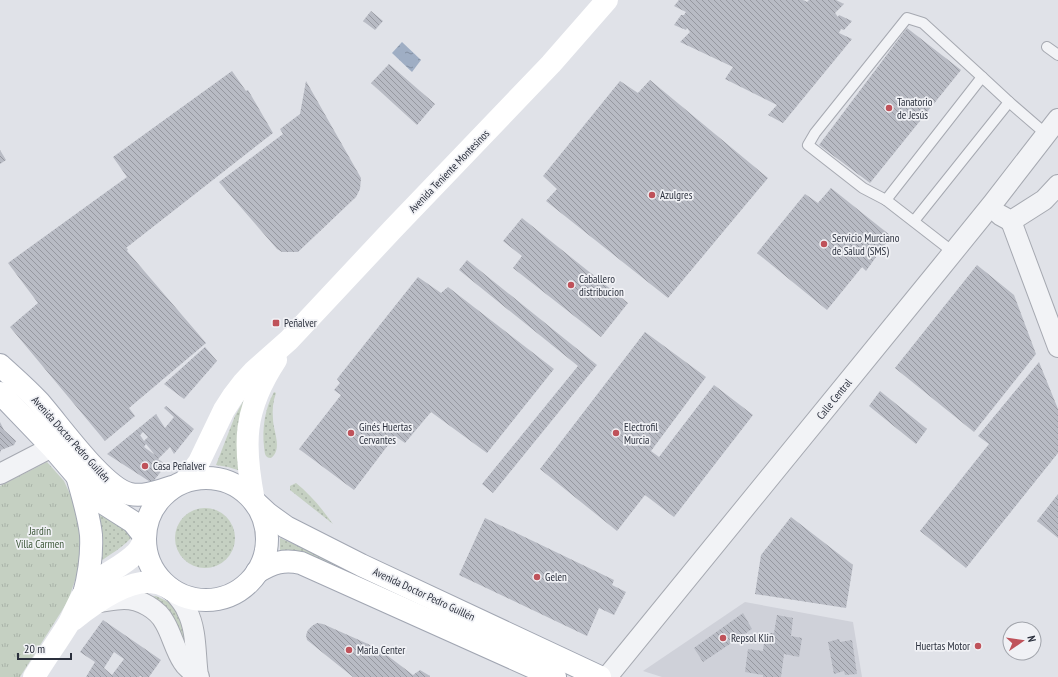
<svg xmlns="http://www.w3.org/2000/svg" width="1058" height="677" viewBox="0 0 1058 677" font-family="'PT Sans Narrow',sans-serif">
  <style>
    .built { fill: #cfd1d9 }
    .grass { fill: url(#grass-dots) }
    .park { fill: url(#park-tufts) }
    .water { fill: url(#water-ripples) }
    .building { fill: url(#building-back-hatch); fill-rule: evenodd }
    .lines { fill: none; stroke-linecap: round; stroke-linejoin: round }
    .service-casing { stroke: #a6a9b1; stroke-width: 12 }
    .minor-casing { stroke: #a6a9b1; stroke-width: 22 }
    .primary-casing { stroke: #a1a6b2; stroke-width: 24 }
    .service { stroke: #f2f3f6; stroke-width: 10 }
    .minor { stroke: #f2f3f6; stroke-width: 20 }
    .secondary { stroke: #fff; stroke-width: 22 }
    .primary { stroke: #fff; stroke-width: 22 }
    .poi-dot { fill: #bf525a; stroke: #f0f1f5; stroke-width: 1.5 }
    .labels { text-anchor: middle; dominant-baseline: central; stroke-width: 3.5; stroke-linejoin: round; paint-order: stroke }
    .poi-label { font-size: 11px; fill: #2b303d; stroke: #f0f1f5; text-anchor: start }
    .street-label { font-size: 11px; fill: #2b303d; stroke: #f0f1f5 }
    .park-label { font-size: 11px; fill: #3d5739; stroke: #f0f1f5 }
  </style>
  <defs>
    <pattern id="grass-dots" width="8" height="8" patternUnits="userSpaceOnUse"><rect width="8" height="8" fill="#c5d0c2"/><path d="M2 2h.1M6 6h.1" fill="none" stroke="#a9b3a8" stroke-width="1.8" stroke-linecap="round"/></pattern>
    <pattern id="park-tufts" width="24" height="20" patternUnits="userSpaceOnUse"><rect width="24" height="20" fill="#c5d0c2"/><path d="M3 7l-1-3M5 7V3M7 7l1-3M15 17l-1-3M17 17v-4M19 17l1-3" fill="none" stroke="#a9b3a8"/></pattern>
    <pattern id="water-ripples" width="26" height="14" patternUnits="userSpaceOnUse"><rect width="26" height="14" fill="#9faec4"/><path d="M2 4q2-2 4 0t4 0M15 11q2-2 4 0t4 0" fill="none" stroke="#828ea0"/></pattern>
    <pattern id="building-back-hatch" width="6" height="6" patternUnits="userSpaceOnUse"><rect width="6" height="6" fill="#b8bbc4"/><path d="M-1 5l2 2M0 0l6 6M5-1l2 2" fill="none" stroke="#9698a0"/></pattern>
  </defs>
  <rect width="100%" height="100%" fill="#e0e2e8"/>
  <polygon class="built" points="745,602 853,622 862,677 662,677 643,671"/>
  <g class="grass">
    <path d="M274,392l2,1c-3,8 -4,17 -3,26 0,12 10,30 -2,39 -7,0 -6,-6 -7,-11 -2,-19 1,-39 10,-55z"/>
    <polygon points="245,398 241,471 228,467 216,465 235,416"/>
    <path d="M296,483c15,12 26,26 37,41l-43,-34v-4z"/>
    <circle cx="205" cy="538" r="30"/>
    <path d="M98,514l36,20c-10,14 -25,20 -38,31z"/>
    <polygon points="280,538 341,565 344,569 339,569 291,551 280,550"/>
    <polygon points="156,596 177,606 185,625 186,648 146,598"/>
  </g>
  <polygon class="park" points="47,462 64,481 75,505 82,538 78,571 68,601 20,677 0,677 0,486"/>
  <polygon class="water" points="402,42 421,60 412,72 392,53"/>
  <g class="building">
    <polygon points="679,0 803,0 807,2 809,0 836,0 844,4 835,13 838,17 839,15 852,21 844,30 841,29 839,33 852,39 783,123 768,115 777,105 725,79 733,67 680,42 690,32 687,28 686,30 674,25 681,15 684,15 686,12 674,6"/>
    <polygon points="371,11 383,21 375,30 363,21"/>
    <polygon points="907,28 961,70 870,183 819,145"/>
    <polygon points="389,64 435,104 417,125 371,83"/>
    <polygon points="232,71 246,91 248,90 273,133 126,248 128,249 127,251 206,343 129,408 135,416 105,441 10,327 38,303 8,263 127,177 113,157"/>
    <polygon points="650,80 768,178 668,298 546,201 557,189 543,176 620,81 638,93"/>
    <polygon points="306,81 361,178 360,189 356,197 298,252 282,252 277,249 219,182 283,134 280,129 300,114"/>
    <polygon points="0,150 6,160 0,164"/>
    <polygon points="831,188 891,236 866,271 862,267 827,310 757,253 805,194 818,203"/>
    <polygon points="522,218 628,303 601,337 513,268 522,256 503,241"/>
    <polygon points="467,260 597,365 493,493 482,484 578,366 459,270"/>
    <polygon points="977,265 1014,295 1036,354 974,432 895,368"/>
    <polygon points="418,277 441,293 448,287 554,369 487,453 431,412 405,443 395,436 354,490 299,449 341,395 334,390 340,383 337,379"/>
    <polygon points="645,332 706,377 651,451 659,457 714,385 753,415 674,517 645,495 617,531 540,469"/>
    <polygon points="205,347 217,361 184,399 164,384"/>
    <polygon points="1039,362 1058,409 1058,453 966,568 920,531 989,444 978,436"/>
    <polygon points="880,391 927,429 916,444 869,406"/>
    <path d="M166,406l28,23 -20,25 -4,-7 -12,12 8,6 -14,18 -45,-29 49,-40 9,14 9,-11 -10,-9zM143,432l5,5 -4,4 -4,-6zM146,444l9,11 -11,-8z"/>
    <polygon points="0,422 4,430 16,441 14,445 1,450 0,453"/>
    <polygon points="1058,494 1058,538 1037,521"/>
    <polygon points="791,517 853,565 846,608 755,594 761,555"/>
    <polygon points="485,518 614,580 612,585 626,592 614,615 599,608 587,636 459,575"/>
    <polygon points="743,613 752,629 703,662 694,648"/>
    <polygon points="777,615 793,618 791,636 802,638 799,657 784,654 781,677 763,677 763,675 745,672 748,649 763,651 765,633 774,633"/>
    <path d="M103,620l58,40 -12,17h-7l-2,-1 -1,1h-53l9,-15 -15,-10zM114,652l10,7 -12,16 -8,-7z"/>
    <polygon points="317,623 323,624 368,644 388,656 413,675 420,670 430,676 430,677 353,677 307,640 306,635 308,630 312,626"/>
    <polygon points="839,639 840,642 852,640 857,674 845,675 844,671 834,674 828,642"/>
  </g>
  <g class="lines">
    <defs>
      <g id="service">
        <polyline points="1047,47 1058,55"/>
        <polyline points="886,200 863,188 808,145 815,133 907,18 923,23 982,77"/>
        <polyline points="914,221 1009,102"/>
        <polyline points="953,252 886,200 982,77 1009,102 1046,134"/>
      </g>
      <g id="minor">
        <polyline points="1000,215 1011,221 1044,200 1058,185"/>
        <polyline points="1011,221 1058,347"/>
        <polyline points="0,474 52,447"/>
        <path d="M172,590c6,7 12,13 15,21 10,19 8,44 11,65"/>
        <path d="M99,602c8,-1 17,-3 25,-3 16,0 34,10 41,24 7,12 10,27 18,39 4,7 11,10 16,15"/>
        <polyline points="607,677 942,266 993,203 1058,119"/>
      </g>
      <g id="primary">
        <path d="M0,365c13,12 26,23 38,36 20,22 65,87 92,93 14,3 29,-3 42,-7"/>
        <polyline points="0,393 52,447 90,491 100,501 133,522 141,532 145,538"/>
        <circle cx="206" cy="539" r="61"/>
        <path d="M78,479c5,18 11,37 13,56 1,19 -2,40 -7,59"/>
        <polyline points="254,501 268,514 286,527 361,565 600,677"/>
        <path d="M257,572c16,-9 26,-13 44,-9l254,114"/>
      </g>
    </defs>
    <use href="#service" class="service-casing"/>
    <use href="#minor" class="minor-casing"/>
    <use href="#primary" class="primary-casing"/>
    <use href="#service" class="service"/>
    <use href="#minor" class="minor"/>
    <g class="secondary">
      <polyline points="185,481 199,462 224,410 233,396 243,383 254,371 289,340 392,230 551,64 607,0"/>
      <path d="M254,501c-11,-57 -11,-91 22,-141"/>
      <path d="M73,620c19,-15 57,-43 83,-37 6,1 11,4 16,7"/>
      <path d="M34,677c11,-18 24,-36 35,-54 5,-10 9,-21 15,-30 14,-18 36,-24 51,-39 5,-4 7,-10 10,-16"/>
    </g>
    <use href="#primary" class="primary"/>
  </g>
  <g class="poi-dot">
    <circle cx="889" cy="108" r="4"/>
    <circle cx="652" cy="195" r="4"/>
    <circle cx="824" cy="244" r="4"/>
    <circle cx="571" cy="285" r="4"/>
    <rect x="272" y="319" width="8" height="8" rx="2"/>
    <circle cx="351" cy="433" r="4"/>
    <circle cx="616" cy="433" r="4"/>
    <circle cx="145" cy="466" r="4"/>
    <circle cx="537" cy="577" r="4"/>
    <circle cx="723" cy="638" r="4"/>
    <circle cx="978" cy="646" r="4"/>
    <circle cx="349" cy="650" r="4"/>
  </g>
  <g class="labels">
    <g class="poi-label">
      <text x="897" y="102">Tanatorio<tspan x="897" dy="13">de Jesús</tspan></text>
      <text x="660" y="195">Azulgres</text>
      <text x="832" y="238">Servicio Murciano<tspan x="832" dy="13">de Salud (SMS)</tspan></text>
      <text x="579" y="279">Caballero<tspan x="579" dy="13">distribucion</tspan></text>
      <text x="284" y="323">Peñalver</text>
      <text x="359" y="427">Ginés Huertas<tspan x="359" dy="13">Cervantes</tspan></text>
      <text x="624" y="427">Electrofil<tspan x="624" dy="13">Murcia</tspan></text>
      <text x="153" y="466">Casa Peñalver</text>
      <text x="545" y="577">Gelen</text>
      <text x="731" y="638">Repsol Klin</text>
      <text x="970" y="646" text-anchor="end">Huertas Motor</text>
      <text x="357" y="650">Marla Center</text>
    </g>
    <g class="street-label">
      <text transform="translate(449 171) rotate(-46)">Avenida Teniente Montesinos</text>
      <text transform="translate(834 399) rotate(-51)">Calle Central</text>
      <text transform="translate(71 439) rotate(48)">Avenida Doctor Pedro Guillén</text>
      <text transform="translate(424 594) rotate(25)">Avenida Doctor Pedro Guillén</text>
    </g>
    <g class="park-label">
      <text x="40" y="531">Jardín<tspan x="40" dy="13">Villa Carmen</tspan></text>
    </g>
  </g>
  <g transform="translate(1022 641) rotate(77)"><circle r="19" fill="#f0f1f5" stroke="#a1a4ab"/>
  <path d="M0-3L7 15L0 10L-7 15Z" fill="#bf525a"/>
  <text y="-6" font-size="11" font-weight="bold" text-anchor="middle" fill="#2b303d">N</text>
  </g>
  <path d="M18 653v6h53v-6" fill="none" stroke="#2b303d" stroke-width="2"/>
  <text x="24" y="653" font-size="12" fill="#2b303d" stroke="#f0f1f5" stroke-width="3" paint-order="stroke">20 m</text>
</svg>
